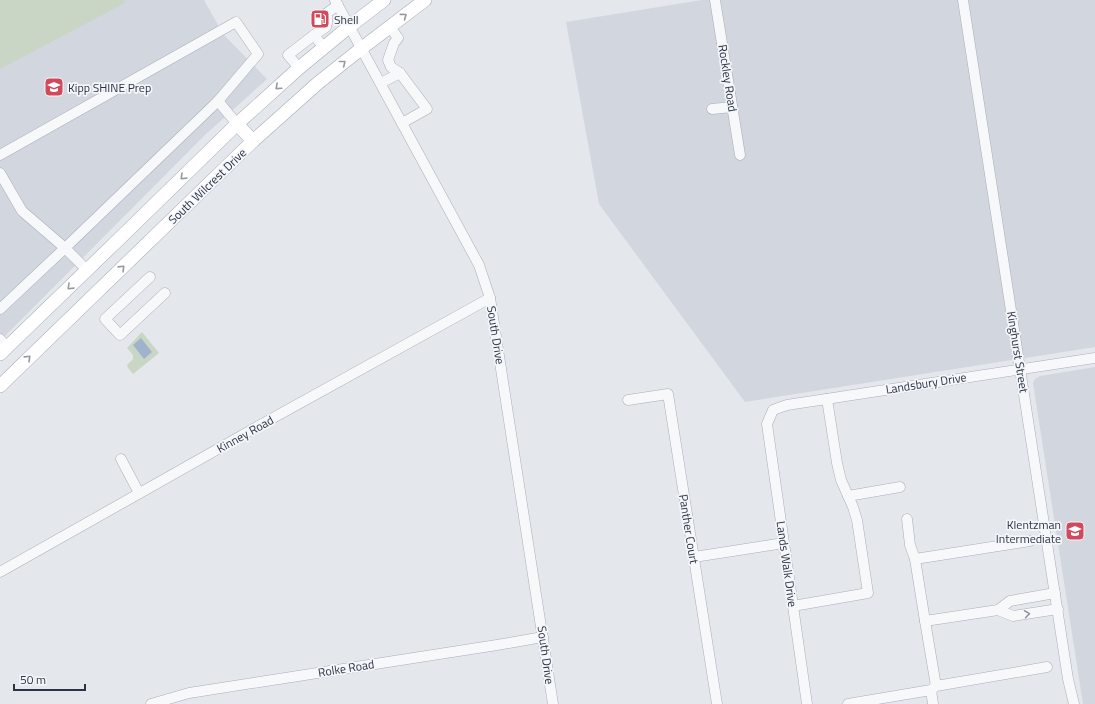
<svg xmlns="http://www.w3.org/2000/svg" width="1095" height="704" viewBox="0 0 1095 704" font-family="'Titillium Web',sans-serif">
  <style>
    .built { fill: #d2d6de }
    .green { fill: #c9d6c5 }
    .water { fill: #9fb4cc }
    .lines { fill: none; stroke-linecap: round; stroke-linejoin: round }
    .minor-casing { stroke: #a9aeb7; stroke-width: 11 }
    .major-casing { stroke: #a3abb8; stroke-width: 14 }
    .minor { stroke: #f7f8fa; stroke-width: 10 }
    .major { stroke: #fff; stroke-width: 13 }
    .oneway { stroke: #959aa2 }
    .oneway2 { stroke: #9196a0 }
    .labels { text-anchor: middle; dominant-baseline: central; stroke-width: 3.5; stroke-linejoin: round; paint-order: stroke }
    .poi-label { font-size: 12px; fill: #2b3445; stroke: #f4f6f9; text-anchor: start }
    .street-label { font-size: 12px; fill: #2b3445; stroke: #f4f6f9 }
  </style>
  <rect width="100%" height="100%" fill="#e4e7ec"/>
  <g class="built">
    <polygon points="0,0 204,0 218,25 216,27 267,79 205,135 0,341"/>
    <polygon points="702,0 1095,0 1095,347 745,402 599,204 566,22"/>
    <polygon points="1095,367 1095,704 1083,704 1033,383 1035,379 1040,376"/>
  </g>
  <g class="green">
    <polygon points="0,0 124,0 125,3 0,69"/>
    <polygon points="142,332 159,353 133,374 128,368 127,365 133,359 133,355 127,348"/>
  </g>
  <polygon class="water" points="141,338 152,352 144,359 133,345"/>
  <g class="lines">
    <defs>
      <g id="minor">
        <polyline points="335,0 479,265 490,298 553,704"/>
        <polyline points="715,0 740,155"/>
        <polyline points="963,0 1068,679 1074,704"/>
        <polyline points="390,27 398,38 394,43 388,60 391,67 400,73"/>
        <polyline points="314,35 326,27 327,23 327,13 338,5"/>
        <polyline points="299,68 288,55 314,35 324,48"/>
        <polyline points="381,83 400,73 427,109 402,123"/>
        <polyline points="218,101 237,124"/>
        <polyline points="712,109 732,107"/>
        <polyline points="0,155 236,22 258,54 218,101 65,248 0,309"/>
        <polyline points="0,173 22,211 65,248 87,270"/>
        <polyline points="150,277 105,319 120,335 165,293"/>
        <polyline points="0,339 7,347"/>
        <polyline points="628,400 668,394 717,704"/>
        <polyline points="121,459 139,493"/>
        <polyline points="848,496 900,487"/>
        <polyline points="907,519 910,545 915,559"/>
        <polyline points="694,557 784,543"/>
        <polyline points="0,572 255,428 490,298"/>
        <polyline points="793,606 868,593 857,520 853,507 841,480 837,463 827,399"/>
        <polyline points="998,610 1013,616 1058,609"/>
        <polyline points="925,621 915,559 1030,541"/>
        <polyline points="936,686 925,621 998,610 1010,601 1055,593"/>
        <polyline points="931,690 933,704"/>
        <polyline points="151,704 189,693 497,645 543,637"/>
        <polyline points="807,704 767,424 773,410 787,405 1095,358"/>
        <polyline points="848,704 931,690 936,686 1047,667"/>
      </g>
      <g id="major">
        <polyline points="237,124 253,141"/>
        <polyline points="0,354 116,242 237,124 299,68 350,26 384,0"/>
        <polyline points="0,386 253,141 318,83 362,48 425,0"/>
      </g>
    </defs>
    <use href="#minor" class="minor-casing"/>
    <use href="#major" class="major-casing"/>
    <use href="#minor" class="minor"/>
    <use href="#major" class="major"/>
  </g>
  <defs><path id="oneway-chevron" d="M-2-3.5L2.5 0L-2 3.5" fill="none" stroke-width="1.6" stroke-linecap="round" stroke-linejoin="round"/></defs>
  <g class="oneway">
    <use href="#oneway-chevron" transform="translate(404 16) rotate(-37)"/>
    <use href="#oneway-chevron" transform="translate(343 63) rotate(-39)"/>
    <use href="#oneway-chevron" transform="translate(278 87) rotate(138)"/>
    <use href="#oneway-chevron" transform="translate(183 177) rotate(136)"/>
    <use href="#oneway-chevron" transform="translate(122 268) rotate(-44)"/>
    <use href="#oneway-chevron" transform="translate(70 287) rotate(136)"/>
    <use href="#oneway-chevron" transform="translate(28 358) rotate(-44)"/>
  </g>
  <use class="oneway2" href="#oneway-chevron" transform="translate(1027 614) rotate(-8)"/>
  <defs>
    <symbol id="fuel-square" viewBox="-11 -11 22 22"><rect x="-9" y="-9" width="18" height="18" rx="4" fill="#d1495b" stroke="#f4f6f9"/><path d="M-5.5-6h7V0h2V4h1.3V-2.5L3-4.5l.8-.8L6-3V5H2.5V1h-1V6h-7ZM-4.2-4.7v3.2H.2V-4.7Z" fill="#fff"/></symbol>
    <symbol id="school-square" viewBox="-11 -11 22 22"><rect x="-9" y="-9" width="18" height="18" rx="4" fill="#d1495b" stroke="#f4f6f9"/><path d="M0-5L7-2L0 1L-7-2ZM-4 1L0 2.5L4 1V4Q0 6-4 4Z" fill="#fff"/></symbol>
  </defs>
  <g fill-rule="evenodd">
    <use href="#fuel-square" x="309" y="8" width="22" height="22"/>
    <use href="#school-square" x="43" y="76" width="22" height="22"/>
    <use href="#school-square" x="1064" y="520" width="22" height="22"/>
  </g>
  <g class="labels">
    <g class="poi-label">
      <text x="334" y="19">Shell</text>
      <text x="68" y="87">Kipp SHINE Prep</text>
      <text x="1061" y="524" text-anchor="end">Klentzman<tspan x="1061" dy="14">Intermediate</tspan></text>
    </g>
    <g class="street-label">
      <text transform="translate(728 78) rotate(81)">Rockley Road</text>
      <text transform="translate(207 186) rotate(-44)">South Wilcrest Drive</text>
      <text transform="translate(496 335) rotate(81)">South Drive</text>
      <text transform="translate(1018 352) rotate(81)">Kinghurst Street</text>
      <text transform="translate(926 383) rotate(-9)">Landsbury Drive</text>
      <text transform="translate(245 434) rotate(-29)">Kinney Road</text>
      <text transform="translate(689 529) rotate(81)">Panther Court</text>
      <text transform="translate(787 564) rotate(82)">Lands Walk Drive</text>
      <text transform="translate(546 655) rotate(82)">South Drive</text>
      <text transform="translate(346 668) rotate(-9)">Rolke Road</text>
    </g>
  </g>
  <path d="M14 684v6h71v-6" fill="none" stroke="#2b3445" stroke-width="2"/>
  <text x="20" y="684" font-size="12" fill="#2b3445" stroke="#f4f6f9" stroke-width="3" paint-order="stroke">50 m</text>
</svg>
